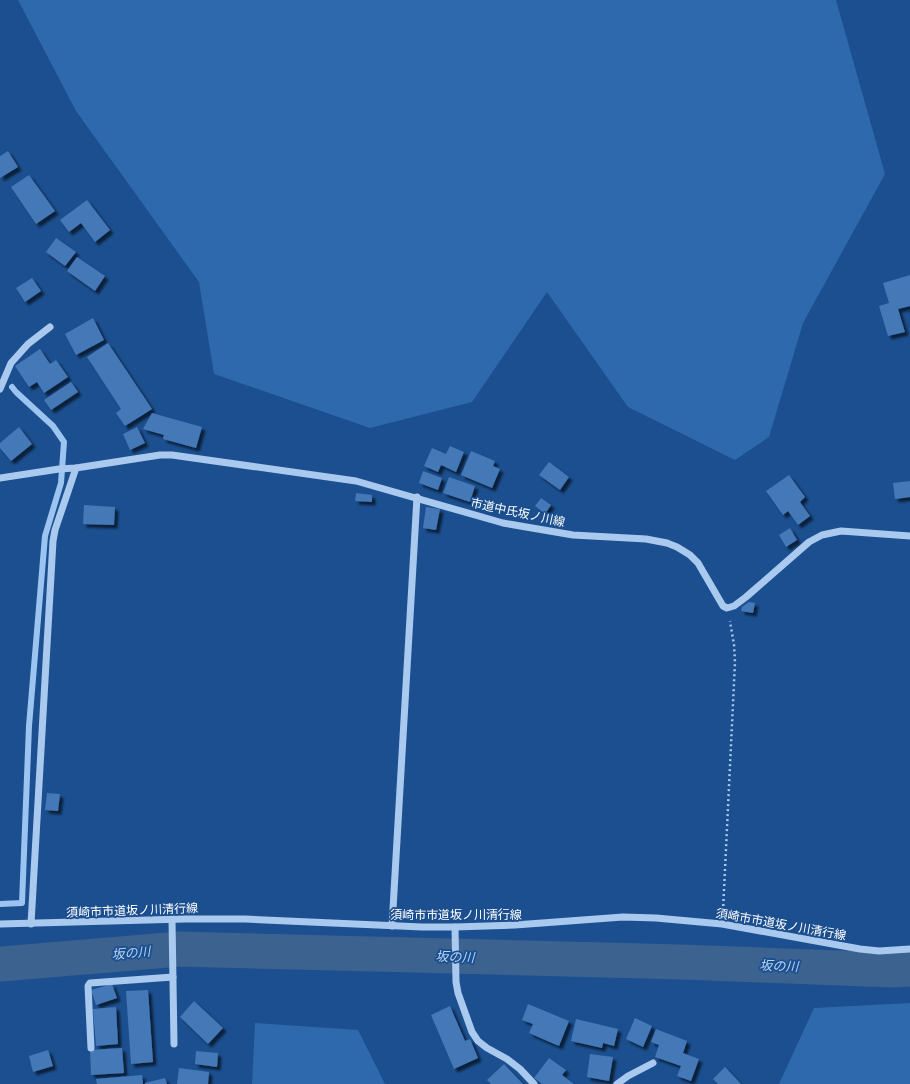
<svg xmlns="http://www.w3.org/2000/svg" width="910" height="1084" viewBox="0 0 910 1084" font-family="'IBM Plex Sans','Noto Sans JP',sans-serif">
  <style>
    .green { fill: #2e69ad }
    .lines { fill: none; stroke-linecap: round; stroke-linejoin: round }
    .stream { stroke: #9cc4f0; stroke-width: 6 }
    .river { stroke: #3c6290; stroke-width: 35 }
    .building { fill: #4478b7; filter: url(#shadow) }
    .path { stroke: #a9c9ee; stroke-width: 2.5; stroke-dasharray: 2 3; stroke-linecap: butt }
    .minor { stroke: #a9c9ee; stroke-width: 7 }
    .labels { text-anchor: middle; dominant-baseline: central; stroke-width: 3.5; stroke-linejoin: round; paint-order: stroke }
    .street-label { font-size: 12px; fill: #fff; stroke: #1b4f8f }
    .water-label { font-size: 13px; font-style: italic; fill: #b5d3f5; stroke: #1b4f8f }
  </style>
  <defs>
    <filter id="shadow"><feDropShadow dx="3.5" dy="3.5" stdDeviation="1" flood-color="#0009"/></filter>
  </defs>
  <rect width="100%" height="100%" fill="#1b4f8f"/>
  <g class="green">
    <polygon points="18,0 836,0 885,174 803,323 769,437 735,460 628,407 547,292 472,402 370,428 214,374 199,282 76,111"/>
    <polygon points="910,1003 910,1084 779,1084 814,1008"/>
    <polygon points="255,1023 358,1030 385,1084 252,1084"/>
  </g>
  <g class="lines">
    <polyline class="stream" points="0,904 22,903 29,726 45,536 61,483 64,442 53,426 16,392 12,387"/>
    <polyline class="river" points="0,964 180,949 682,962 892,970 910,969"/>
  </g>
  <g class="building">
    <polygon points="8,151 18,167 0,178 0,156"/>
    <polygon points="29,175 55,211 36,224 11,187"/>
    <polygon points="87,200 110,230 95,242 81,223 69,232 60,220"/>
    <polygon points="56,238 76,252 65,266 46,252"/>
    <polygon points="77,257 105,276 95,291 67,271"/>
    <polygon points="910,275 910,306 898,309 905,332 888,336 879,306 889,303 883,283"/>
    <polygon points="32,278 41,291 25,302 16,288"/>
    <polygon points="93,318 104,340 76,355 65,334"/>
    <polygon points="108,343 152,409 125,426 116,413 121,409 87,357"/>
    <polygon points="40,349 50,364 56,360 68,377 44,393 37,382 29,387 15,366"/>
    <polygon points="71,382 78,392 51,410 44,400"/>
    <polygon points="152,413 202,427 196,448 163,439 164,435 143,429"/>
    <polygon points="19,427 32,444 11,461 0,448 0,443"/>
    <polygon points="137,427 145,443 130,450 123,434"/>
    <polygon points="450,446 464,452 456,472 441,465 438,472 424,466 432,448 446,454"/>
    <polygon points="471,451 495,461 493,466 500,469 492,488 461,475"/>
    <polygon points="549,462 569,477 560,490 539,475"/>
    <polygon points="423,471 442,478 438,490 419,483"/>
    <polygon points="789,475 805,497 800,502 810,516 798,525 788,511 783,515 766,491"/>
    <polygon points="449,477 475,486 470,502 443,493"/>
    <polygon points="910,481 910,497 895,499 893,483"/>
    <polygon points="356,493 372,495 372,502 355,501"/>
    <polygon points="541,498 551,505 545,514 535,506"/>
    <polygon points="84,505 115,507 114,525 83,524"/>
    <polygon points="426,507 440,509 436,530 423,528"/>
    <polygon points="790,528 797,540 786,547 779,535"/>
    <polygon points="749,602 755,603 753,613 741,611 742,607"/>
    <polygon points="47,793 60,794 58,811 45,810"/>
    <polygon points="112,984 117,998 96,1005 91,990"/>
    <polygon points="148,990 153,1062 131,1064 126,991"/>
    <polygon points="194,1001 223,1028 208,1044 180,1017"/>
    <polygon points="528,1004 569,1021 559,1046 529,1033 533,1024 522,1020"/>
    <polygon points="450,1006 465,1041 470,1039 478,1058 454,1069 431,1015"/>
    <polygon points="116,1007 118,1044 96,1046 93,1009"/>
    <polygon points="635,1018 652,1026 643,1047 626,1039"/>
    <polygon points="576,1019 618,1029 614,1046 603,1043 602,1048 571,1041"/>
    <polygon points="656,1029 687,1041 683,1053 699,1059 691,1081 677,1076 681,1066 655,1057 659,1045 651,1042"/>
    <polygon points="122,1048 124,1073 91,1075 90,1050"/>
    <polygon points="48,1050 53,1066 33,1072 29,1056"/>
    <polygon points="196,1051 218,1053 217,1067 195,1064"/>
    <polygon points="590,1054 613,1057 609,1081 587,1077"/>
    <polygon points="549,1058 566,1070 562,1075 574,1084 542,1084 534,1078"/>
    <polygon points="504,1064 523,1084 491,1084 487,1080"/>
    <polygon points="725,1067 741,1084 718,1084 713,1079"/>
    <polygon points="179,1068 209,1072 208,1084 177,1084"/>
    <polygon points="142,1075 143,1084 97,1084 96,1079"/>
    <polygon points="165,1078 167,1084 145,1084 145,1083"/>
  </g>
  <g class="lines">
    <polyline class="path" points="723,911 735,662 734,645 730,621"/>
    <g class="minor">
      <polyline points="0,389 11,363 28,344 50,327"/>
      <polyline points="0,478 59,469 76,468 160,455 172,455 356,481 503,523 573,535 646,539 667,543 677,547 690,555 698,563 723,606 727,608 734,606 746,597 809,542 822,535 841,531 910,536"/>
      <polyline points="172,919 174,1044"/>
      <polyline points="0,924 185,919 245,919 422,927 455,927 515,925 623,917 656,918 722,924 860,949 879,951 910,949"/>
      <polyline points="31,924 53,541 55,530 76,468"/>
      <polyline points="392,926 417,497"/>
      <polyline points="455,927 456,982 458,993 472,1032 478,1041 487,1048 507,1059 520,1069 534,1084"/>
      <polyline points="91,1048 88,986 90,983 173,977"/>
      <polyline points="617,1084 628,1076 653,1063"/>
    </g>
  </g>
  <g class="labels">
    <g class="street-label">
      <text transform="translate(518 512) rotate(12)">市道中氏坂ノ川線</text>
      <text transform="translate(132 910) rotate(-2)">須崎市市道坂ノ川清行線</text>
      <text x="456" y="914">須崎市市道坂ノ川清行線</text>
      <text transform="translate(781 924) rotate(10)">須崎市市道坂ノ川清行線</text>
    </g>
    <g class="water-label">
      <text transform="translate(131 953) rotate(-5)">坂の川</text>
      <text transform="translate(455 957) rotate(2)">坂の川</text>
      <text transform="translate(779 966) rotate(2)">坂の川</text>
    </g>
  </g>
</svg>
